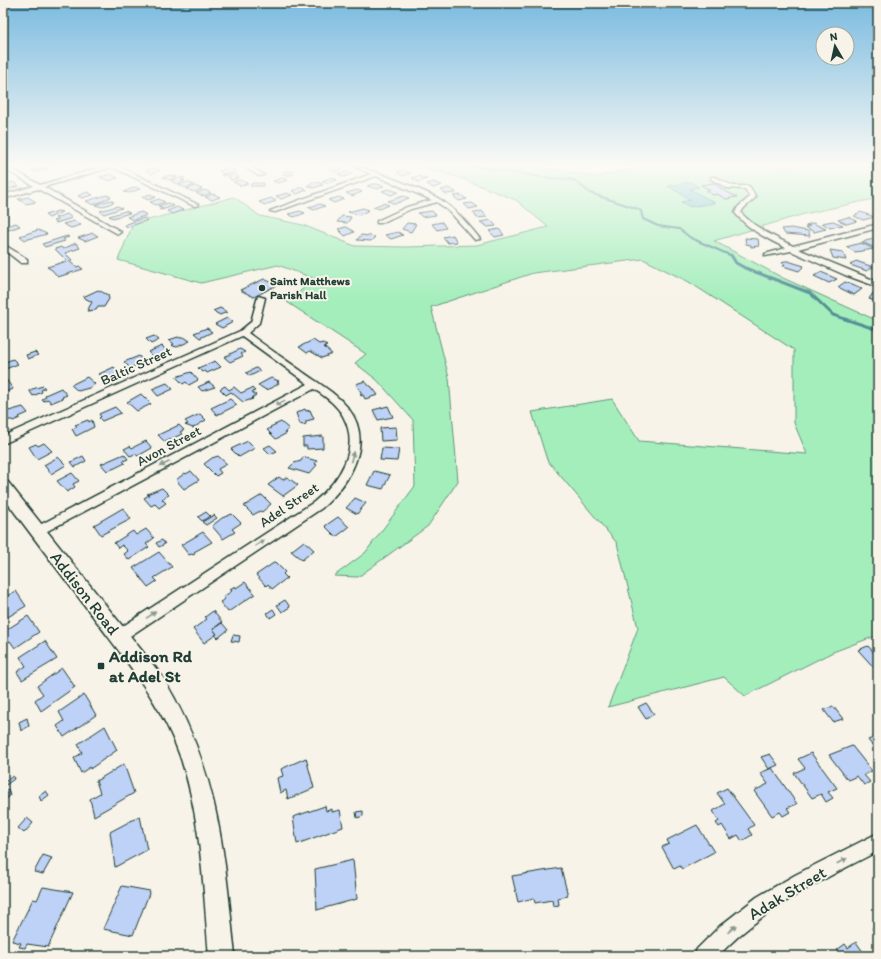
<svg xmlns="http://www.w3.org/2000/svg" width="881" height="959" viewBox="0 0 881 959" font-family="Itim,sans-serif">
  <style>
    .green { fill: #a4eebc; stroke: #629678 }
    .water { fill: #78c6d5; stroke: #548f95 }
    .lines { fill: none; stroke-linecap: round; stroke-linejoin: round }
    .stream-far1 { stroke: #548f95; stroke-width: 2 }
    .stream { stroke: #548f95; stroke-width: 3 }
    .building { fill: #bed1f6; stroke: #1f3d34 }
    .minor-casing { stroke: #1f3d34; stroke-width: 3 }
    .secondary-casing { stroke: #1f3d34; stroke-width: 3 }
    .minor { fill: #f7f3e8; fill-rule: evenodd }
    .secondary { fill: #f7f3e8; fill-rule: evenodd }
    .oneway { fill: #8b988e }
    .poi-dot { fill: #1f3d34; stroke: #f7f3e8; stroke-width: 1.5 }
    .labels { text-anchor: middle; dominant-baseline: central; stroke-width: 4; stroke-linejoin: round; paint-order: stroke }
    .far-poi-label { font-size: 12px; font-weight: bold; fill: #1f3d34; stroke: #f7f3e8; text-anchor: start }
    .street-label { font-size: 14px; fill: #1f3d34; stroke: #f7f3e8 }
    .near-street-label { font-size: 17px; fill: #1f3d34; stroke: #f7f3e8 }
    .near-poi-label { font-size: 17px; font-weight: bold; fill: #1f3d34; stroke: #f7f3e8; text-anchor: start }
  </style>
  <rect width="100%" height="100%" fill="#f7f3e8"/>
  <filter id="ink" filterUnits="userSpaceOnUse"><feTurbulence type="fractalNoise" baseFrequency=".025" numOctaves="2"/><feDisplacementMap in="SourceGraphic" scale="8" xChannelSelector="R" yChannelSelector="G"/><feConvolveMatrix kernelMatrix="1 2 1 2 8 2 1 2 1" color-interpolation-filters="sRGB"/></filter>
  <g filter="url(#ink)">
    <polygon class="green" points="422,166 533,166 597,177 646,166 878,166 878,198 804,214 714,241 783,278 878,321 878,635 833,652 745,696 724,677 608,707 638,628 617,543 547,460 532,412 612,399 639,441 807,454 794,423 794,350 689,282 643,259 533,273 431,307 449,378 458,481 428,526 358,577 334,576 365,553 415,486 413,420 377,380 355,363 366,354 287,302 315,279 278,265 201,283 118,260 133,224 234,197 260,216 303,225 355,246 406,247 477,245 548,227 516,200 466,180"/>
    <polygon class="water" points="691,182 699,187 690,189 715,203 690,207 681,202 691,200 668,186"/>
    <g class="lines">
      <polyline class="stream-far1" points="471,166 541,177 574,180 590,193 638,209 641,211 643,219 658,226 679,229 691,238 732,256"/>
      <polyline class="stream" points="731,255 736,263 745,268 810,293 833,315 878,330"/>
    </g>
    <g class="building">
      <polygon points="335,166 339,168 342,169 336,172 328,168"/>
      <polygon points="46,167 49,168 37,172 31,170"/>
      <polygon points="154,168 160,170 151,174 146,170"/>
      <polygon points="230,168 236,171 223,176 221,175 228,173 224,174 219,171"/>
      <polygon points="403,170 411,173 403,176 397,172"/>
      <polygon points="285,171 293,171 293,175 283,175"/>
      <polygon points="348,171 353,173 344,177 338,174"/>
      <polygon points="110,174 118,178 109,181 100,177"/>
      <polygon points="236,174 239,178 231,180 228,176"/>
      <polygon points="171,175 177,177 169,180 163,177"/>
      <polygon points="418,176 427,179 418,182 412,178"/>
      <polygon points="183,177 185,179 181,180 185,181 177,184 171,181"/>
      <polygon points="332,177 337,180 328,183 322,181"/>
      <polygon points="282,178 288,180 278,183 273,181"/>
      <polygon points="240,180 248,183 241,186 233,182"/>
      <polygon points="13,182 19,186 3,191 3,186"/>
      <polygon points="188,182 194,185 186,188 179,185"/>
      <polygon points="313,182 318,182 323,185 313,188 307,186"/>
      <polygon points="433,182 442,185 433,188 427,184"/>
      <polygon points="252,183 264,183 263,186 250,186"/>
      <polygon points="713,183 722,189 721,189 737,197 726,199 717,194 713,195 706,191 710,190 701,185"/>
      <polygon points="372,184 377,184 384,186 378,189 367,186"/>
      <polygon points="195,186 202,189 194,192 187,189"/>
      <polygon points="135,187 140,189 129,193 124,192"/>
      <polygon points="302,187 307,190 297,194 292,191"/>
      <polygon points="448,188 456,192 456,193 446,194 441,190"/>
      <polygon points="388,189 392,190 398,192 391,195 382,191"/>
      <polygon points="205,190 211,193 203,196 196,193"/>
      <polygon points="357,190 362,192 352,196 346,193"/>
      <polygon points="87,192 93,195 82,198 78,196"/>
      <polygon points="287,193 292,195 281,199 276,196"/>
      <polygon points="150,194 156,197 148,200 142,197"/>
      <polygon points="213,194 220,197 212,200 205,197"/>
      <polygon points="107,195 111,197 93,205 86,201"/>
      <polygon points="461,195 465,198 467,199 459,201 453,196"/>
      <polygon points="403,196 409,198 395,204 388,201"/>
      <polygon points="28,197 36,202 26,204 18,199"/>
      <polygon points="339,197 344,199 334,203 328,200"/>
      <polygon points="271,198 276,201 265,205 259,202"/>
      <polygon points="159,199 165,202 156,205 150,202"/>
      <polygon points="110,200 114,202 102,207 95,205"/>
      <polygon points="168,203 174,206 161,210 159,209 163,208 158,206"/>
      <polygon points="383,203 389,205 380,209 373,207"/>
      <polygon points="472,203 478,207 469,209 464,204"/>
      <polygon points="320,204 325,206 314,210 308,207"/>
      <polygon points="117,206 122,208 104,214 100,211"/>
      <polygon points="177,207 183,210 172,214 167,211"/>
      <polygon points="363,208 369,210 359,215 348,212"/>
      <polygon points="58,211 62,212 49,218 45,215"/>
      <polygon points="125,211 130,213 113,218 109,216"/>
      <polygon points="300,211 305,213 294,217 288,214"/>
      <polygon points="432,211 436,215 422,217 418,213"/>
      <polygon points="482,211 487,217 477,218 473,212"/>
      <polygon points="141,212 147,215 133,220 127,217"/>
      <polygon points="861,212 866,214 875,217 863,220 854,216"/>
      <polygon points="67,214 72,218 56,223 53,221 58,220 55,218"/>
      <polygon points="342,216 351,217 350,219 347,223 337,222"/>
      <polygon points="848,217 857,221 847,224 838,220"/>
      <polygon points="144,218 148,220 128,227 124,225"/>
      <polygon points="491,220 496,226 488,227 480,222"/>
      <polygon points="74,221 81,225 71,228 63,224"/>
      <polygon points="833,221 843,225 830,228 822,223"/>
      <polygon points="442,222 446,228 437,230 432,224"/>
      <polygon points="16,223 20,226 9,230 3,227"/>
      <polygon points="407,223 416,224 411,232 402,229"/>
      <polygon points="813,223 817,225 826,229 814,232 805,227 810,226 806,225"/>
      <polygon points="346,227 350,229 354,232 345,236 338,229"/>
      <polygon points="791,228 808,231 810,236 785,234 782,229"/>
      <polygon points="499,229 504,235 495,237 489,231"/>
      <polygon points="38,230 47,234 25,240 20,236"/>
      <polygon points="398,232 403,235 391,239 385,235"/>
      <polygon points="93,233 98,236 85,241 78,238"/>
      <polygon points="361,235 370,236 375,237 371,241 357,240"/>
      <polygon points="453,235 457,242 448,243 443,237"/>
      <polygon points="67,236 69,237 63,239 65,241 58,243 45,247 42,244"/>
      <polygon points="745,238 758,239 759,246 751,247 751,245 746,244"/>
      <polygon points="873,239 878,241 878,246 873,247 862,242"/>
      <polygon points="76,243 80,248 65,253 72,260 69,261 76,267 79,266 83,269 58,277 52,270 47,267 67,261 55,249 61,247 63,249"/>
      <polygon points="861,243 874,249 855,252 846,247"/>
      <polygon points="830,250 843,252 846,260 833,258"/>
      <polygon points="784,261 788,261 804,266 799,271 783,266 785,264 782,263"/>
      <polygon points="856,261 873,267 867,271 850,265"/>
      <polygon points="821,272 837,279 829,283 814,276"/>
      <polygon points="264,279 277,285 254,297 240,290"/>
      <polygon points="845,282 862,289 854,295 838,287"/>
      <polygon points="98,290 108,295 109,299 104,307 98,307 96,310 87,311 92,302 83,297"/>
      <polygon points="873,293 878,295 878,302 869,299"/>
      <polygon points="220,308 227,312 220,315 213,311"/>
      <polygon points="227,318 233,322 222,328 215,324"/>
      <polygon points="207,328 212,332 200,338 194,333"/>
      <polygon points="154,336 159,340 151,344 146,339"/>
      <polygon points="178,337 180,338 184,337 190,341 177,347 173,346 172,345 174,344 169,340"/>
      <polygon points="313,340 319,344 323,343 327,346 324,347 332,354 322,358 310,351 307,353 299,347"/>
      <polygon points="162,346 168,352 153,357 148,352"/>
      <polygon points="240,349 245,352 241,354 243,356 230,362 224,357"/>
      <polygon points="35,352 38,355 28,359 26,355"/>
      <polygon points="139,356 144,362 130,368 124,362"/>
      <polygon points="13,359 18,364 3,370 3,363"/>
      <polygon points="215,361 221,367 207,373 205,371 202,372 198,368"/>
      <polygon points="114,367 120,373 104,379 99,374"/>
      <polygon points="256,368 260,371 250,376 246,373"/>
      <polygon points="191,372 198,380 189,385 186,382 183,384 176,377"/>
      <polygon points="3,375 13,389 3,393"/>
      <polygon points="87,377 95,384 89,388 78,391 71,385"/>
      <polygon points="271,378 279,381 277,382 279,383 272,388 266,390 258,385"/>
      <polygon points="365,381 369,386 371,386 378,395 365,399 363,395 361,396 360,394 362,394 356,384"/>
      <polygon points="209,382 215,387 202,391 198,387"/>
      <polygon points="167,383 173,389 158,396 152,389"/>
      <polygon points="43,386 45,388 41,390 42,392 33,396 29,390"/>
      <polygon points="225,386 229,390 234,387 241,393 252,388 255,391 252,392 256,395 252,398 253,399 243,402 231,392 226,395 220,389"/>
      <polygon points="61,388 67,395 62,397 63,398 51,403 48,399 44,401 42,399 46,397 45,395"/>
      <polygon points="141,394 151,404 137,411 127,402"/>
      <polygon points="230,399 237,405 217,415 211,408"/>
      <polygon points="388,406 393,417 378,420 373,410"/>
      <polygon points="23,407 28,413 19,417 20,418 13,421 12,420 6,420 3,417 6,414 5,412"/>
      <polygon points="115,407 121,413 102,421 99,418 101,417 99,414"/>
      <polygon points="305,409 306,411 310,410 314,419 306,421 306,424 303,425 300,424 296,413"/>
      <polygon points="200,414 206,420 193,428 185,425 188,424 185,421"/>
      <polygon points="88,420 89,422 92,420 94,427 76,436 72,429 77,427 75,425"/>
      <polygon points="281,422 289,429 285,432 287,433 276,439 267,430 271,428 270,427"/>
      <polygon points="179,425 184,430 180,432 182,434 165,442 158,435"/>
      <polygon points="396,427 397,440 381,441 380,428"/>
      <polygon points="323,436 323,448 307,449 307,446 303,446 303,438"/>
      <polygon points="146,441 152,448 138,456 135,454 130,456 124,449 130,446 132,448"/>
      <polygon points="248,441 255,448 239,457 231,449"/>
      <polygon points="44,443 52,451 37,459 29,447 36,444 38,446"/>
      <polygon points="270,445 277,451 270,454 264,448"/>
      <polygon points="382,448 399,449 397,461 380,460"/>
      <polygon points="124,454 128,459 123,461 125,463 115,468 107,471 101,464"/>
      <polygon points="83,456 86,461 75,467 71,462"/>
      <polygon points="218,456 227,464 218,469 221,473 216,476 204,464 212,458"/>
      <polygon points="58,457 66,465 51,474 44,465"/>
      <polygon points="303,457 317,461 315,464 317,465 309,474 289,468 294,463 301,461"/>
      <polygon points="191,471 199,480 184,489 176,480 185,473 186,474"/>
      <polygon points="374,471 390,475 383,489 367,485"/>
      <polygon points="72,473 79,481 73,484 75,487 67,492 57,481"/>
      <polygon points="279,477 283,480 287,477 298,485 283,496 268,485"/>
      <polygon points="162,488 169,495 162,499 166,503 159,508 155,504 151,506 144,498 149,495 147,494"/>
      <polygon points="262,495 271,504 262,512 260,511 253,515 244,506"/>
      <polygon points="355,498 366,503 357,514 346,508"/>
      <polygon points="123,508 131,519 101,535 94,525"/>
      <polygon points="206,512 210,516 202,521 198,517"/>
      <polygon points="232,514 241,523 232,529 235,532 223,539 212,526 222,518"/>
      <polygon points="214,515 217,518 206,525 202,522"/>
      <polygon points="338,517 349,527 336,537 325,526"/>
      <polygon points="146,529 154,538 146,544 149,547 129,560 124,554 128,551 122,545 118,548 114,543 133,531 136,535"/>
      <polygon points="203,532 212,542 194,552 195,554 193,555 192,554 189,555 181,545"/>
      <polygon points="162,540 165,544 159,547 156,543"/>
      <polygon points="304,541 314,550 302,560 291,551"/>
      <polygon points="159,552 172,567 154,578 157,581 148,587 133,568"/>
      <polygon points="275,562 285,572 283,574 287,578 272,589 268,584 266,586 256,575"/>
      <polygon points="245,582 255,594 228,612 220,602 225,599 223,597 232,591 230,589 235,586 236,588"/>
      <polygon points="16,591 26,606 3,620 3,598"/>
      <polygon points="285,600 290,607 282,612 277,605"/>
      <polygon points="273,609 276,614 270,618 267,613"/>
      <polygon points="213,611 222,622 213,629 217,634 204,643 193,629 207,619 205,617"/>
      <polygon points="28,616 39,632 15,648 10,641 3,646 3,632"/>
      <polygon points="222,623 228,630 218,638 215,635 217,634 213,629"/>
      <polygon points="233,635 240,636 239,642 231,641"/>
      <polygon points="45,641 57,659 22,680 17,672 26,666 20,657"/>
      <polygon points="868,646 878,657 878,672 858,650"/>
      <polygon points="62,668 75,687 41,711 35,700 43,694 37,686"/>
      <polygon points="84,695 96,715 64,737 57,726 64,721 59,712"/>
      <polygon points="646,703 654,714 646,719 638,707"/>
      <polygon points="833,706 843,719 833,722 824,710"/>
      <polygon points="27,718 29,726 21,731 19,722"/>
      <polygon points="105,726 117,750 90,769 90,767 81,773 74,758 82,753 78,744"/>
      <polygon points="878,736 878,753 868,740"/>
      <polygon points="852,746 872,771 864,775 870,782 864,785 857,776 848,780 829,755"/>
      <polygon points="811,753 837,788 828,792 833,798 826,802 821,794 812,798 794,773 805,768 798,759"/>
      <polygon points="770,754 778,765 769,769 761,757"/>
      <polygon points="306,758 314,788 288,799 286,790 280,793 277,778 283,776 281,769"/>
      <polygon points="124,764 134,793 94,816 90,799 100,793 96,781"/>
      <polygon points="772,768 797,804 787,808 790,812 783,816 780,812 772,816 754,791 768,784 760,773"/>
      <polygon points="13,776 14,779 3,787 3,783"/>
      <polygon points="727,788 754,825 748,829 752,835 742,841 738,835 731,839 722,825 719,827 716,823 719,821 713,811 725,804 717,793"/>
      <polygon points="8,789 10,796 3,801 3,792"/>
      <polygon points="46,791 49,795 41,801 39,796"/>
      <polygon points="325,806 326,811 332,809 332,812 340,810 343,827 297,844 293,817"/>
      <polygon points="363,811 363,816 357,818 356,812"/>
      <polygon points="140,816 147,850 115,867 110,832"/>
      <polygon points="27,818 33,823 24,833 18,828"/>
      <polygon points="697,825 714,852 682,869 680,866 674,869 662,847 669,844 667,840"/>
      <polygon points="43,855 52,858 43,874 34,872"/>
      <polygon points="353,860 357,899 317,910 315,869"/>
      <polygon points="561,868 568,896 558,898 559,905 553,906 552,900 535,903 534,898 518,902 512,876"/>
      <polygon points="122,886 150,891 133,935 103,929"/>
      <polygon points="43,887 73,892 48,947 27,944 25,948 19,947 21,943 12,941 33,899 37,900"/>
      <polygon points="878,924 878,937 872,928"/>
      <polygon points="856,942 866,956 837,956 840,954 837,950 845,944 848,948"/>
    </g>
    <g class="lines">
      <defs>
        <g id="minor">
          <polygon points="3,166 7,166 40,185 105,166 118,166 199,205 194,206 112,167 44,187 120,231 121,232 118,234 38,189 3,199 3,195 34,186 3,168"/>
          <polygon points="243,166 250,166 264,175 259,176"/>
          <path d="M353,166c11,0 78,27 88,34 15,10 28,25 39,39l-5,1 -25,-28 -13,-10 -26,7 -30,14h-4v-2l30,-14 25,-7 -56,-24 -101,36 -5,-1 101,-37z"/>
          <path d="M711,177h4l18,9h16l7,11 -13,12 -2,4c14,15 34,24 52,33l85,-22v4l-80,21 80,33v5l-33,-12 -54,-24 -26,5v-2l21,-6c-19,-9 -38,-19 -51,-35l3,-6 12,-10 -5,-8 -18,-1 -16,-9z"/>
          <polygon points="3,244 27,259 27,263 21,263 3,249"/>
          <path d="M258,296l7,2 -6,25 -11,10c17,13 35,25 52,37 16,12 35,22 48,38 27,34 2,75 -26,100l-198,132 -5,2 -5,-2 -2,-4 2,-4 200,-130c25,-21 47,-53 29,-86 -6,-11 -18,-20 -29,-27l-276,147 -4,-2 -2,-3 2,-3 274,-144 -66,-48 -239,108v-8l237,-105 11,-9z"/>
          <path d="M878,833v18c-58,30 -115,57 -160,105h-24l3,-7 23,-23 37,-29 38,-22z"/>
        </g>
        <path id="secondary" d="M3,480l5,2 154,194c57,94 62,174 73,280h-26c-6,-67 -7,-136 -29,-200 -18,-51 -51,-91 -82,-133 -32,-42 -63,-84 -95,-126z"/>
      </defs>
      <use href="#minor" class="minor-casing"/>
      <use href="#secondary" class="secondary-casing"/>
      <use href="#minor" class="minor"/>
      <use href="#secondary" class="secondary"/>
    </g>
    <defs><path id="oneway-solid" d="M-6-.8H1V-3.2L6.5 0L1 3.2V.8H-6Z"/></defs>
    <g class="oneway">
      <use href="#oneway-solid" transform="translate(280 403) rotate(152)"/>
      <use href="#oneway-solid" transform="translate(352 457) rotate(-76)"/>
      <use href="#oneway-solid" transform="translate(165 464) rotate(152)"/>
      <use href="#oneway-solid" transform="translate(260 543) rotate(-32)"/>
      <use href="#oneway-solid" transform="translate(151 615) rotate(-34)"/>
      <use href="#oneway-solid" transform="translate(842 861) rotate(-28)"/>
      <use href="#oneway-solid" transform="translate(732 929) rotate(-41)"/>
    </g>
  </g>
  <linearGradient id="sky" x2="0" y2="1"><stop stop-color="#7bbbe0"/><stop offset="0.55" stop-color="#fbfaf5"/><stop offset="1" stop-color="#fbfaf5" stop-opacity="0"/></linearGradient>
  <rect width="881" height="300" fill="url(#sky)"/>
  <g class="poi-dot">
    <circle cx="262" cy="288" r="4"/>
    <rect x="97" y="662" width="8" height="8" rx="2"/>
  </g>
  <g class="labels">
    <g class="far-poi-label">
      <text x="270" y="281">Saint Matthews<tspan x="270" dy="14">Parish Hall</tspan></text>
    </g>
    <g class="street-label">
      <text transform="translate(136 366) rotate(-24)">Baltic Street</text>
      <text transform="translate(169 446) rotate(-28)">Avon Street</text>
      <text transform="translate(289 505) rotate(-34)">Adel Street</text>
    </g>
    <g class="near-street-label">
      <text transform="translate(85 593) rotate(52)">Addison Road</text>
      <text transform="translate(787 893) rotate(-31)">Adak Street</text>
    </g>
    <g class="near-poi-label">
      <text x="109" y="656">Addison Rd<tspan x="109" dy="20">at Adel St</tspan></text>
    </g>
  </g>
  <rect width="881" height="959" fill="none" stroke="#f7f3e8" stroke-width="16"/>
  <rect x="8" y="8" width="865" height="943" fill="none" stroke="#1f3d34" stroke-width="1.5" filter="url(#ink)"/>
  <g transform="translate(835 46) rotate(351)"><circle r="19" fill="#f7f3e8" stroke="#a1aaa0"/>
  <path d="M0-3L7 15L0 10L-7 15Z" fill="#1f3d34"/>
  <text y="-6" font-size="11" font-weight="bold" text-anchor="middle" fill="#1f3d34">N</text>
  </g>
</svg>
